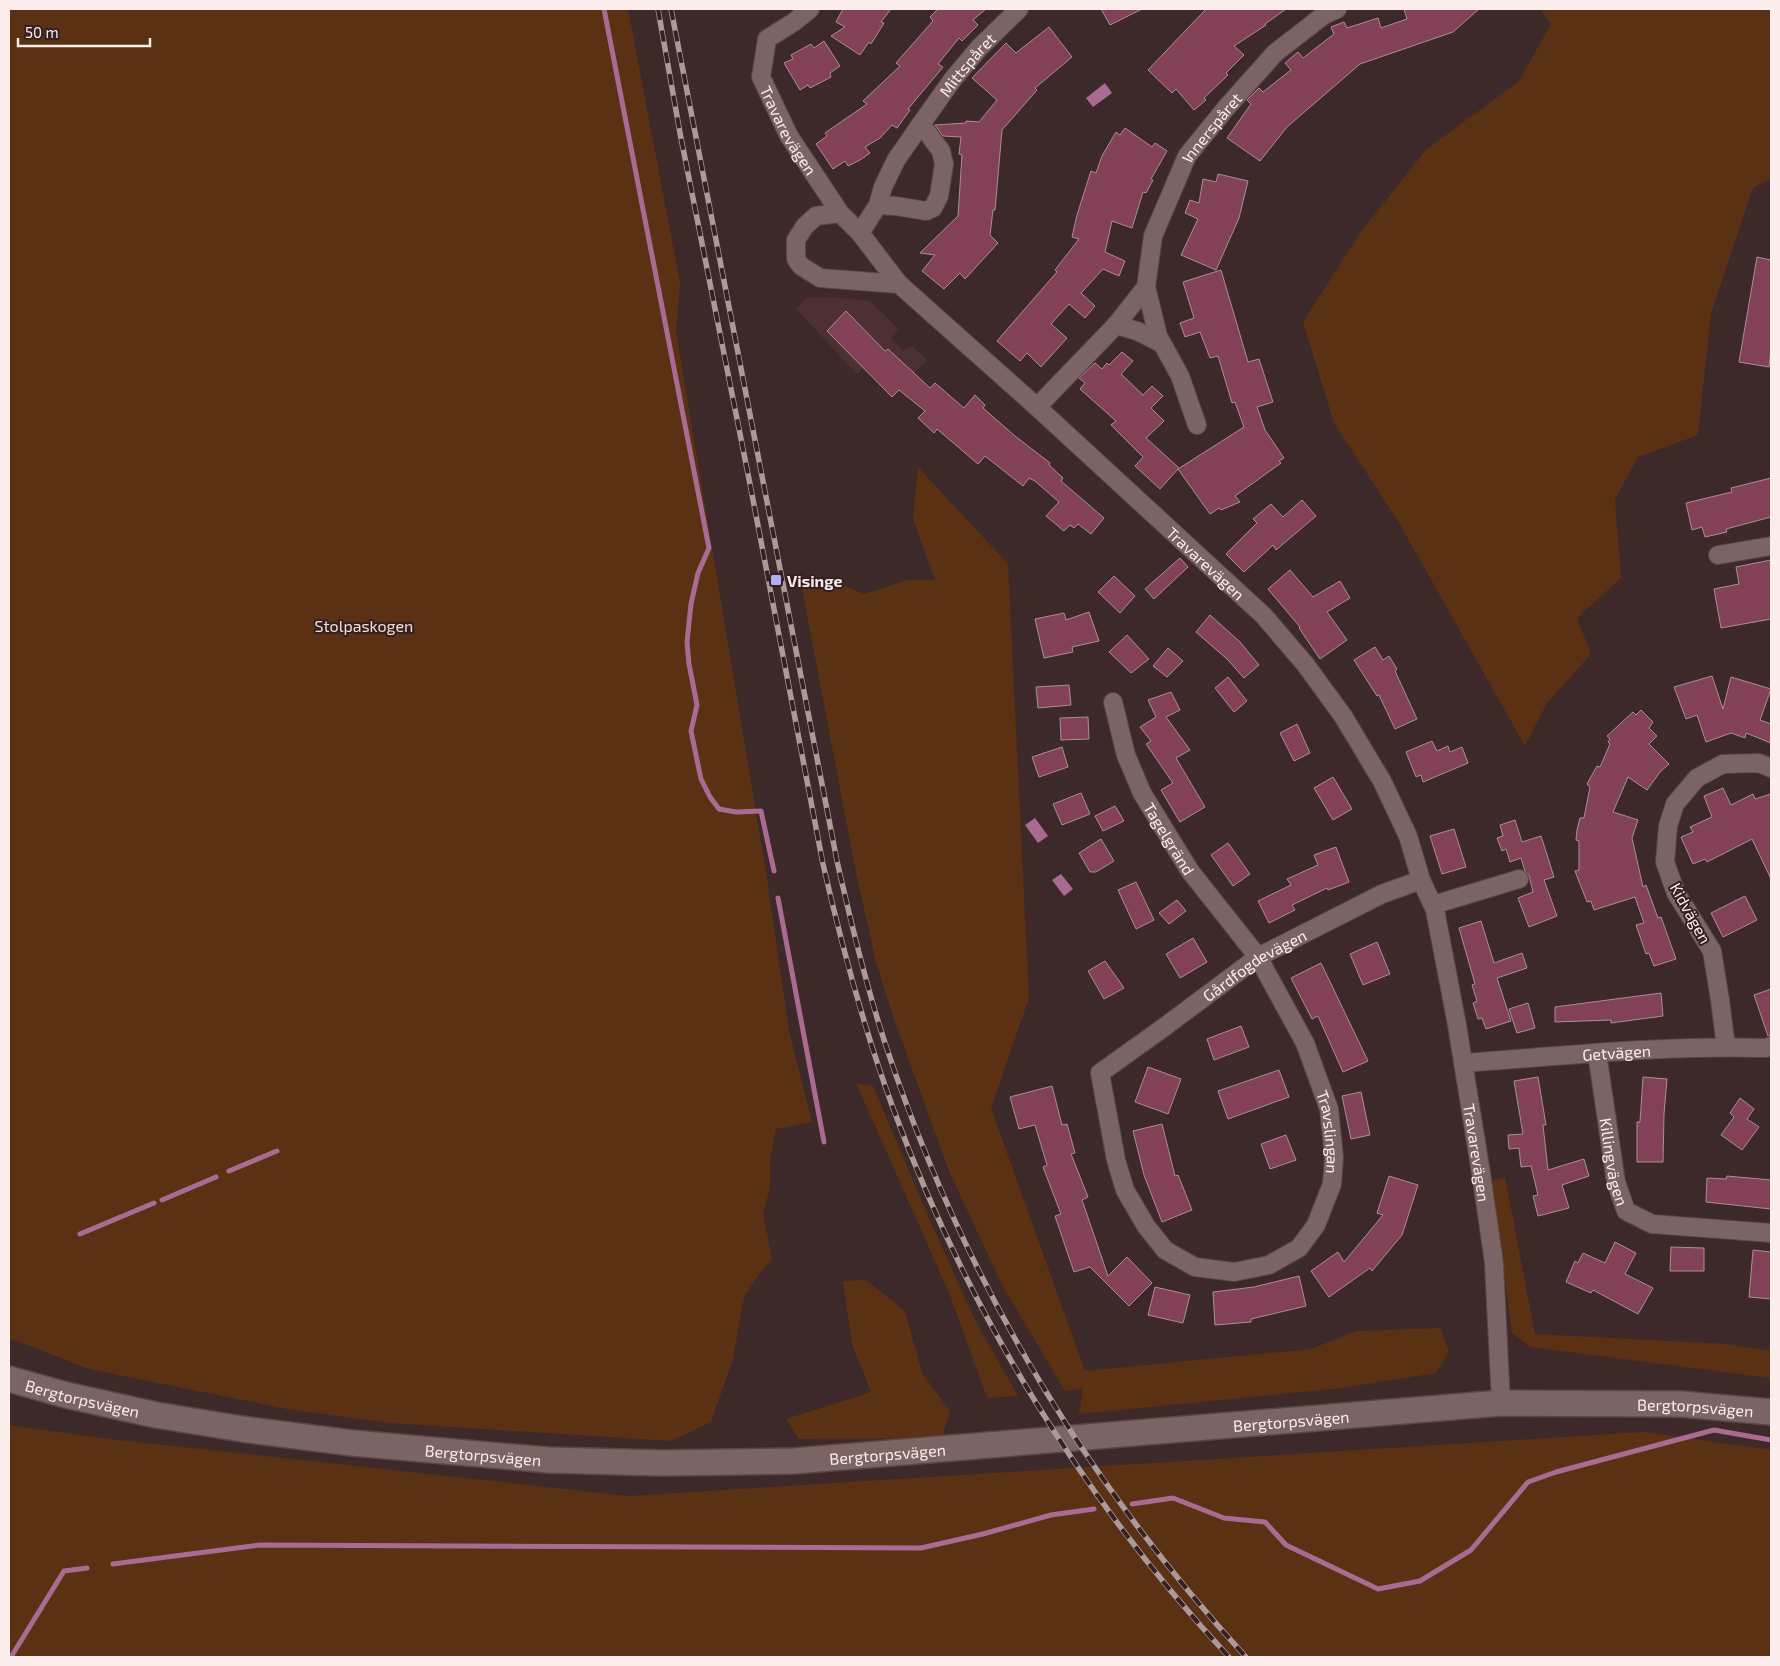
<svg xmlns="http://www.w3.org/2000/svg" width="1780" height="1666" viewBox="0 0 1780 1666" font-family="'Exo 2',sans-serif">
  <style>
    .built { fill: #4d3132 }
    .green { fill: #5a3112 }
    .water { fill: #a96b92 }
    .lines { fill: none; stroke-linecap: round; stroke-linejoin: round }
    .stream { stroke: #a96b92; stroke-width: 5 }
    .building { fill: #834158; stroke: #a88f95 }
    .minor-casing { stroke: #584747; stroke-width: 20 }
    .secondary-casing { stroke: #584747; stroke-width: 28 }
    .minor { stroke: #7c6464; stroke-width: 18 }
    .secondary { stroke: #7c6464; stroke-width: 25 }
    .rail-casing { stroke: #ac9a9b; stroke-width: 5.5 }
    .rail { stroke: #342020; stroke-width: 4; stroke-dasharray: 11; stroke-linecap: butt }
    .poi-dot { fill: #b2adf9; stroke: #342020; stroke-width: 2 }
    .labels { text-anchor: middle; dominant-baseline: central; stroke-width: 4; stroke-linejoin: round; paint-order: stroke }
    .street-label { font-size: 16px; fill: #fceded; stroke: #342020 }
    .poi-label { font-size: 16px; font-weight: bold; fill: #fceded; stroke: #342020; text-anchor: start }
    .park-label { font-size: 16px; fill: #f2e0d5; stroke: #342020 }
  </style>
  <rect width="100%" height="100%" fill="#3e292a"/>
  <polygon class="built" points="833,297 869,301 890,320 898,330 891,338 903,351 912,346 927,360 914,373 888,349 881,354 846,312 827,331 863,367 857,374 796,309 806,298"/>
  <g class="green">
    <polygon points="9,9 628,9 680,283 676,332 768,885 789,1031 812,1122 776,1129 770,1161 770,1188 763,1213 772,1259 760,1273 744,1297 733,1359 711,1422 671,1441 390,1423 287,1409 89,1369 9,1338"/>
    <polygon points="1540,9 1771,9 1771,178 1753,188 1711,314 1698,435 1638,457 1615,499 1621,578 1577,618 1591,654 1547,703 1525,746 1398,521 1334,423 1303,322 1360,233 1426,150 1519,81 1551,24"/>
    <polygon points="918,467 1008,564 1029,998 991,1108 1085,1371 1311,1349 1356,1331 1440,1328 1449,1352 1436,1373 1342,1388 1079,1414 1083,1388 1065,1391 1002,1285 949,1171 894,1019 876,962 856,873 802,589 838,583 864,594 908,580 935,580 913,519"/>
    <polygon points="856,1083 873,1086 932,1225 975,1320 1018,1396 987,1398 950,1295"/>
    <polygon points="1505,1177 1535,1334 1727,1344 1771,1351 1771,1378 1530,1347 1512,1333 1492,1180"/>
    <polygon points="866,1280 905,1311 922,1373 950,1411 942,1438 799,1439 786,1419 871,1392 852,1344 843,1281"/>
    <polygon points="9,1425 101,1438 629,1496 1644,1432 1771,1450 1771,1657 9,1657"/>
  </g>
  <g class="water">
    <polygon points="1105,83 1112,93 1093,107 1086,98"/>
    <polygon points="1035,818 1048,836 1038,843 1025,825"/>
    <polygon points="1061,874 1073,889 1064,896 1052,880"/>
  </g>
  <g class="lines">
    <g class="stream">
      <polyline points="604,9 709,548 698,573 691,604 687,642 689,664 697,705 691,731 701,779 710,797 719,809 736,812 761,811 774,871"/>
      <polyline points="778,898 824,1142"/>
      <polyline points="229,1171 277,1151"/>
      <polyline points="162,1200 216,1177"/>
      <polyline points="80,1234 154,1203"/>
      <polyline points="1132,1504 1173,1498 1224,1518 1265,1522 1286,1545 1378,1589 1420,1581 1471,1550 1528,1482 1556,1472 1714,1430 1771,1440"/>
      <polyline points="113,1564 260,1545 921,1548 983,1534 1051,1515 1094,1509"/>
      <polyline points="11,1657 64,1571 87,1568"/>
    </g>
  </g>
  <g class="building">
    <polygon points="843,9 891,9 881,22 884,23 871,44 869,42 860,55 831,36 845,27 836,22"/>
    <polygon points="938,9 986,9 973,20 978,25 962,41 959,38 938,64 943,67 908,109 910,110 897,128 892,125 880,138 865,147 870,153 860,160 848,166 845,161 833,169 816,144 827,136 825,133 867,104 863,101 900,66 896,63 933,21 930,17"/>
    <polygon points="1101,9 1142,9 1110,25"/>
    <polygon points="1206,9 1286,9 1265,24 1266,25 1234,46 1244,55 1226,73 1228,75 1204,98 1206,100 1194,110 1176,89 1172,93 1148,70"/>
    <polygon points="1404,9 1479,9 1453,32 1360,64 1287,127 1260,161 1227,138 1251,104 1247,100 1259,88 1263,92 1291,70 1285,63 1298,52 1303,58 1334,34 1331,27 1344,22 1347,28 1378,18 1381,28 1407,19"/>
    <polygon points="1049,27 1072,57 1035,88 1037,90 1002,130 995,210 993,210 990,235 998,243 965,279 960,273 944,289 922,271 935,255 920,253 958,216 962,155 959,154 961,137 943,136 935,125 966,123 966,121 979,122 997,100 972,78 1006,43 1016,53"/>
    <polygon points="824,41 840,66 830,73 831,77 810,88 808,85 800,90 784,63 793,59 791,55 811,44 814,48"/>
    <polygon points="1125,128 1152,147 1155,143 1167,151 1151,179 1153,180 1146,193 1143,192 1132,228 1112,221 1105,252 1125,261 1119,276 1103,269 1081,293 1095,306 1085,318 1069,304 1051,324 1067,338 1041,367 1027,353 1020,361 997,341 1057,272 1055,270 1079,239 1072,237 1077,215 1091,171 1096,173 1102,156 1116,132 1120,135"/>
    <polygon points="1218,174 1248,181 1239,218 1216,270 1181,255 1198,219 1185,213 1190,200 1199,203 1203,179 1216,182"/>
    <polygon points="1757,257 1771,260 1771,350 1769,367 1739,362"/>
    <polygon points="1221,270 1248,362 1259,359 1273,402 1257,407 1265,430 1284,458 1279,461 1281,463 1235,496 1240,502 1221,510 1219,508 1210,514 1178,469 1244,427 1235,402 1232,403 1218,356 1210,358 1200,332 1185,337 1180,323 1194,318 1183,282"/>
    <polygon points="846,311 885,351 888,349 930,388 935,383 964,408 975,395 985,405 983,408 1015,436 1050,463 1049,465 1063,478 1061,481 1104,518 1091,534 1078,524 1074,528 1070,525 1064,531 1046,516 1059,502 1035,481 1029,478 1023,486 985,456 978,464 937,429 934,433 918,418 925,411 899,390 892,397 827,331"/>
    <polygon points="1122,352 1133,361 1121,374 1143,395 1152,386 1163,396 1151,408 1164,421 1146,438 1179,468 1160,489 1135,466 1143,457 1111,425 1116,421 1080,389 1085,383 1079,378 1095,363 1102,369 1107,363 1109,365"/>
    <polygon points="1771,478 1771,517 1726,529 1727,532 1705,537 1702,527 1692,530 1686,503 1732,492 1731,488"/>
    <polygon points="1302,500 1316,516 1276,550 1273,545 1244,572 1226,554 1257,523 1253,519 1271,504 1283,517"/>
    <polygon points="1180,558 1188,567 1154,599 1145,589"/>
    <polygon points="1771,560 1771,619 1721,628 1714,589 1739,584 1736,567"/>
    <polygon points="1290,570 1313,597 1340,581 1350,598 1327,612 1347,640 1320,659 1299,628 1300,627 1268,589"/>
    <polygon points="1114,576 1135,596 1120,613 1098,592"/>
    <polygon points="1089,612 1099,641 1072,647 1073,652 1044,658 1035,619 1064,613 1066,620"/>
    <polygon points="1210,615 1240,642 1259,665 1244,678 1227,659 1196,632"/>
    <polygon points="1127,635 1149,659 1131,673 1109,652"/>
    <polygon points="1375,647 1383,660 1389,656 1397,669 1395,671 1417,719 1395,729 1379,695 1377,696 1354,660"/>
    <polygon points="1168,648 1183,661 1167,677 1153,666"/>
    <polygon points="1712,676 1723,709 1731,677 1771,689 1760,720 1771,724 1771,743 1746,733 1745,738 1731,733 1706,742 1697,715 1686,719 1674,687"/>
    <polygon points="1228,677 1247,701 1234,712 1215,688"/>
    <polygon points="1069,685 1071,705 1038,708 1036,687"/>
    <polygon points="1171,692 1180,710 1166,717 1190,750 1176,758 1205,807 1180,822 1161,790 1173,783 1146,744 1151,741 1140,727 1156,717 1148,700"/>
    <polygon points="1641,710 1653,722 1649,728 1657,736 1649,744 1669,764 1660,772 1647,790 1628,777 1613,812 1638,820 1632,838 1643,887 1646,885 1658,918 1661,917 1676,959 1654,966 1649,953 1646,954 1636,925 1644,923 1635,897 1594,910 1591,901 1587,902 1575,871 1579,870 1579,841 1576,840 1577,830 1580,818 1584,818 1590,787 1587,784 1597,766 1600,767 1610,744 1608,742 1610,739 1607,736 1633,712 1636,715"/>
    <polygon points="1088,717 1089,739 1061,740 1060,718"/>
    <polygon points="1297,724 1310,753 1294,761 1280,733"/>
    <polygon points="1432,741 1437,751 1448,746 1450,752 1462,747 1468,763 1423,782 1421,775 1416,777 1406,752"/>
    <polygon points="1062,747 1068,767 1039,777 1032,757"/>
    <polygon points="1333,777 1352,809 1333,820 1314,788"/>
    <polygon points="1723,788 1731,805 1753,794 1755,799 1771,794 1771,879 1752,839 1707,862 1705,859 1693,864 1681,837 1693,832 1690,827 1712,817 1704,796"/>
    <polygon points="1081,793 1090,814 1062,825 1053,804"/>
    <polygon points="1115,806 1124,821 1103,831 1095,816"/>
    <polygon points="1515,820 1522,842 1541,836 1554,877 1544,880 1557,916 1529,927 1518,898 1533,892 1529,875 1525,871 1521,858 1510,862 1506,849 1502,851 1497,838 1503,836 1500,825"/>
    <polygon points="1454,829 1466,867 1442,874 1430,836"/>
    <polygon points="1101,839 1114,861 1096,872 1090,872 1079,853"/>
    <polygon points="1228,843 1250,874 1233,886 1211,855"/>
    <polygon points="1336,847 1349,882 1328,890 1327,888 1292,905 1295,910 1269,923 1258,901 1291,885 1287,879 1318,865 1314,855"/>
    <polygon points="1136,882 1154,920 1136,929 1118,890"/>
    <polygon points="1745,896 1757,920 1723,937 1711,913"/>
    <polygon points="1177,900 1186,911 1169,924 1159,913"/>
    <polygon points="1481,921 1494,963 1522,953 1527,968 1497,978 1511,1021 1486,1029 1482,1018 1478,1019 1473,1003 1477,1001 1472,985 1475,984 1459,928"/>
    <polygon points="1193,938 1207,962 1180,978 1166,954"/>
    <polygon points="1377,942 1390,974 1363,985 1350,954"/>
    <polygon points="1105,961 1124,988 1104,999 1088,971"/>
    <polygon points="1321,963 1368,1061 1343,1072 1318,1016 1312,1019 1291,978"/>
    <polygon points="1771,989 1771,1036 1768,1036 1754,995"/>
    <polygon points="1661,993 1663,1016 1611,1023 1611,1020 1555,1022 1555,1007"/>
    <polygon points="1528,1003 1535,1028 1517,1033 1509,1009"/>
    <polygon points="1241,1026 1249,1047 1214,1060 1207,1039"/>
    <polygon points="1148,1067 1181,1079 1168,1114 1135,1102"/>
    <polygon points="1279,1070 1289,1097 1228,1119 1218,1091"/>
    <polygon points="1538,1077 1546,1125 1543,1125 1548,1170 1584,1159 1589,1176 1562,1185 1569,1208 1538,1216 1533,1196 1538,1195 1531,1166 1521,1167 1519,1148 1509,1149 1508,1135 1523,1134 1514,1081"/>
    <polygon points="1643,1077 1667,1079 1664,1114 1663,1162 1637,1162 1637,1122 1640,1122"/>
    <polygon points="1052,1086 1062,1125 1067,1124 1075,1153 1071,1154 1088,1197 1082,1200 1108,1276 1127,1257 1152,1283 1129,1306 1090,1267 1074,1272 1055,1216 1061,1214 1043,1167 1047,1165 1035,1125 1019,1129 1010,1097"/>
    <polygon points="1361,1092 1370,1135 1351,1139 1342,1096"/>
    <polygon points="1740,1098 1754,1109 1747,1119 1759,1127 1742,1150 1721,1135 1734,1117 1730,1113"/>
    <polygon points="1162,1124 1175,1176 1178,1175 1192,1210 1162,1222 1144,1175 1133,1131"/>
    <polygon points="1286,1135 1296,1160 1270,1169 1261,1144"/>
    <polygon points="1389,1176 1418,1185 1402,1235 1372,1271 1370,1268 1329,1297 1311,1271 1338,1252 1344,1262 1383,1215 1377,1213"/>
    <polygon points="1727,1176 1771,1180 1771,1209 1706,1202 1707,1178 1726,1179"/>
    <polygon points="1615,1242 1636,1253 1625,1274 1653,1288 1638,1314 1593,1290 1591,1293 1566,1282 1575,1261 1578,1263 1583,1253 1605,1263"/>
    <polygon points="1671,1247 1704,1248 1704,1271 1670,1271"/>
    <polygon points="1753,1250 1771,1252 1771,1299 1749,1297"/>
    <polygon points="1299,1276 1306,1306 1251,1319 1251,1322 1215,1325 1213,1292 1254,1287"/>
    <polygon points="1155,1287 1190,1295 1183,1323 1148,1315"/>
  </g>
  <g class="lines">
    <defs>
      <g id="minor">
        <path id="s1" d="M810,9l-16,13 -27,17 -6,38 28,59 51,77 20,20 39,51 138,123 227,209 41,48 38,52 39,65 26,55 13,44 14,30 22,115 24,148 13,90 7,140"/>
        <polyline points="878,205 896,206 926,211 933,208 939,196 944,164 941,151 921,124"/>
        <polyline points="840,213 816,216 805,226 796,240 796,259 801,266 820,278 899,284"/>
        <path id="s2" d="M860,233l18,-28 5,-18 13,-27 25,-36 32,-45 26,-31 40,-39"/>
        <polyline points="1146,287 1158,336 1180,376 1197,425"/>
        <polyline points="1116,325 1137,331 1161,343"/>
        <path id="s3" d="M1037,407l79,-82 30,-38 7,-51 34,-80 39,-48 49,-55 49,-38 13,-6"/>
        <polyline points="1718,555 1771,546"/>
        <path id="s4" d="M1113,702l13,53 16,38 48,78 68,86 47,86 24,66 5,48 -2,27 -16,41 -17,23 -30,17 -35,7 -39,-5 -30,-17 -19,-24 -21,-36 -9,-30 -16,-87 63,-45 95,-71 124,-63 39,-14"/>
        <polyline points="1433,905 1519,879"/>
        <polyline points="1726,1047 1720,1000 1712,951 1676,893 1665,862 1668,826 1675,804 1697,778 1723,764 1759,763 1771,768"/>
        <path id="s5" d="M1597,1053l19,129 10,29 26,13 119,9"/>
        <path id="s6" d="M1463,1063c100,-7 202,-18 303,-15l5,-2"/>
      </g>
      <g id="secondary">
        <path id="s7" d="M9,1379l57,16 90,20 86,14 110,14 196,17 114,3 132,-2 707,-58 179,1 91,8"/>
      </g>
    </defs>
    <use href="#minor" class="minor-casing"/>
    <use href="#secondary" class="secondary-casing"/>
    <use href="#minor" class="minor"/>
    <use href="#secondary" class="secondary"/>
    <defs>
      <g id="rail">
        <path d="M658,9l22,124 70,351 73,380c19,83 41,165 70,244 74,202 190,392 336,549"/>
        <path d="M671,9l166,852c14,62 29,125 49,185 76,229 197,433 360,611"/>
      </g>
    </defs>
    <use href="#rail" class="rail-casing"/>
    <use href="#rail" class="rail"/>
  </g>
  <rect class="poi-dot" x="770" y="574" width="12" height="12" rx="2.5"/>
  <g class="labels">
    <g class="street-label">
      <text stroke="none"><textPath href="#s2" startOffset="201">Mittspåret</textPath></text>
      <text stroke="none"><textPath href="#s1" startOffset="151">Travarevägen</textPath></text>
      <text stroke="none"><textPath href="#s3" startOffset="338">Innerspåret</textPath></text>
      <text stroke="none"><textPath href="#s1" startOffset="756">Travarevägen</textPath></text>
      <text stroke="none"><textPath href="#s4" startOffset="149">Tagelgränd</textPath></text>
      <text transform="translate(1691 913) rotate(61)">Kidvägen</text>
      <text stroke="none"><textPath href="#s4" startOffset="1138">Gårdfogdevägen</textPath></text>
      <text stroke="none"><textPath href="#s6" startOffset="154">Getvägen</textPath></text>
      <text stroke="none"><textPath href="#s4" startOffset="488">Travslingan</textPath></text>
      <text stroke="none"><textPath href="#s1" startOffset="1424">Travarevägen</textPath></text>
      <text stroke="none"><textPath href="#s5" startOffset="110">Killingvägen</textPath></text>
      <text stroke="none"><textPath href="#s7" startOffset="76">Bergtorpsvägen</textPath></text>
      <text stroke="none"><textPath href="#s7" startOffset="1696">Bergtorpsvägen</textPath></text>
      <text stroke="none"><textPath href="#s7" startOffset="1291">Bergtorpsvägen</textPath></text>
      <text stroke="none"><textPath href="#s7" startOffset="886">Bergtorpsvägen</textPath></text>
      <text stroke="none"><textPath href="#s7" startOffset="481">Bergtorpsvägen</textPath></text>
    </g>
    <g class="poi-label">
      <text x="787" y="580">Visinge</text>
    </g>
    <g class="park-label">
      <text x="364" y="625">Stolpaskogen</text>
    </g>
  </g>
  <rect width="1780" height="1666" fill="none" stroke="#fceded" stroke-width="20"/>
  <path d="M18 38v8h132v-8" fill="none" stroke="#fceded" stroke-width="2.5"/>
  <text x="25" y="38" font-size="15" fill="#fceded" stroke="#342020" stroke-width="4" paint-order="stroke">50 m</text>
</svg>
